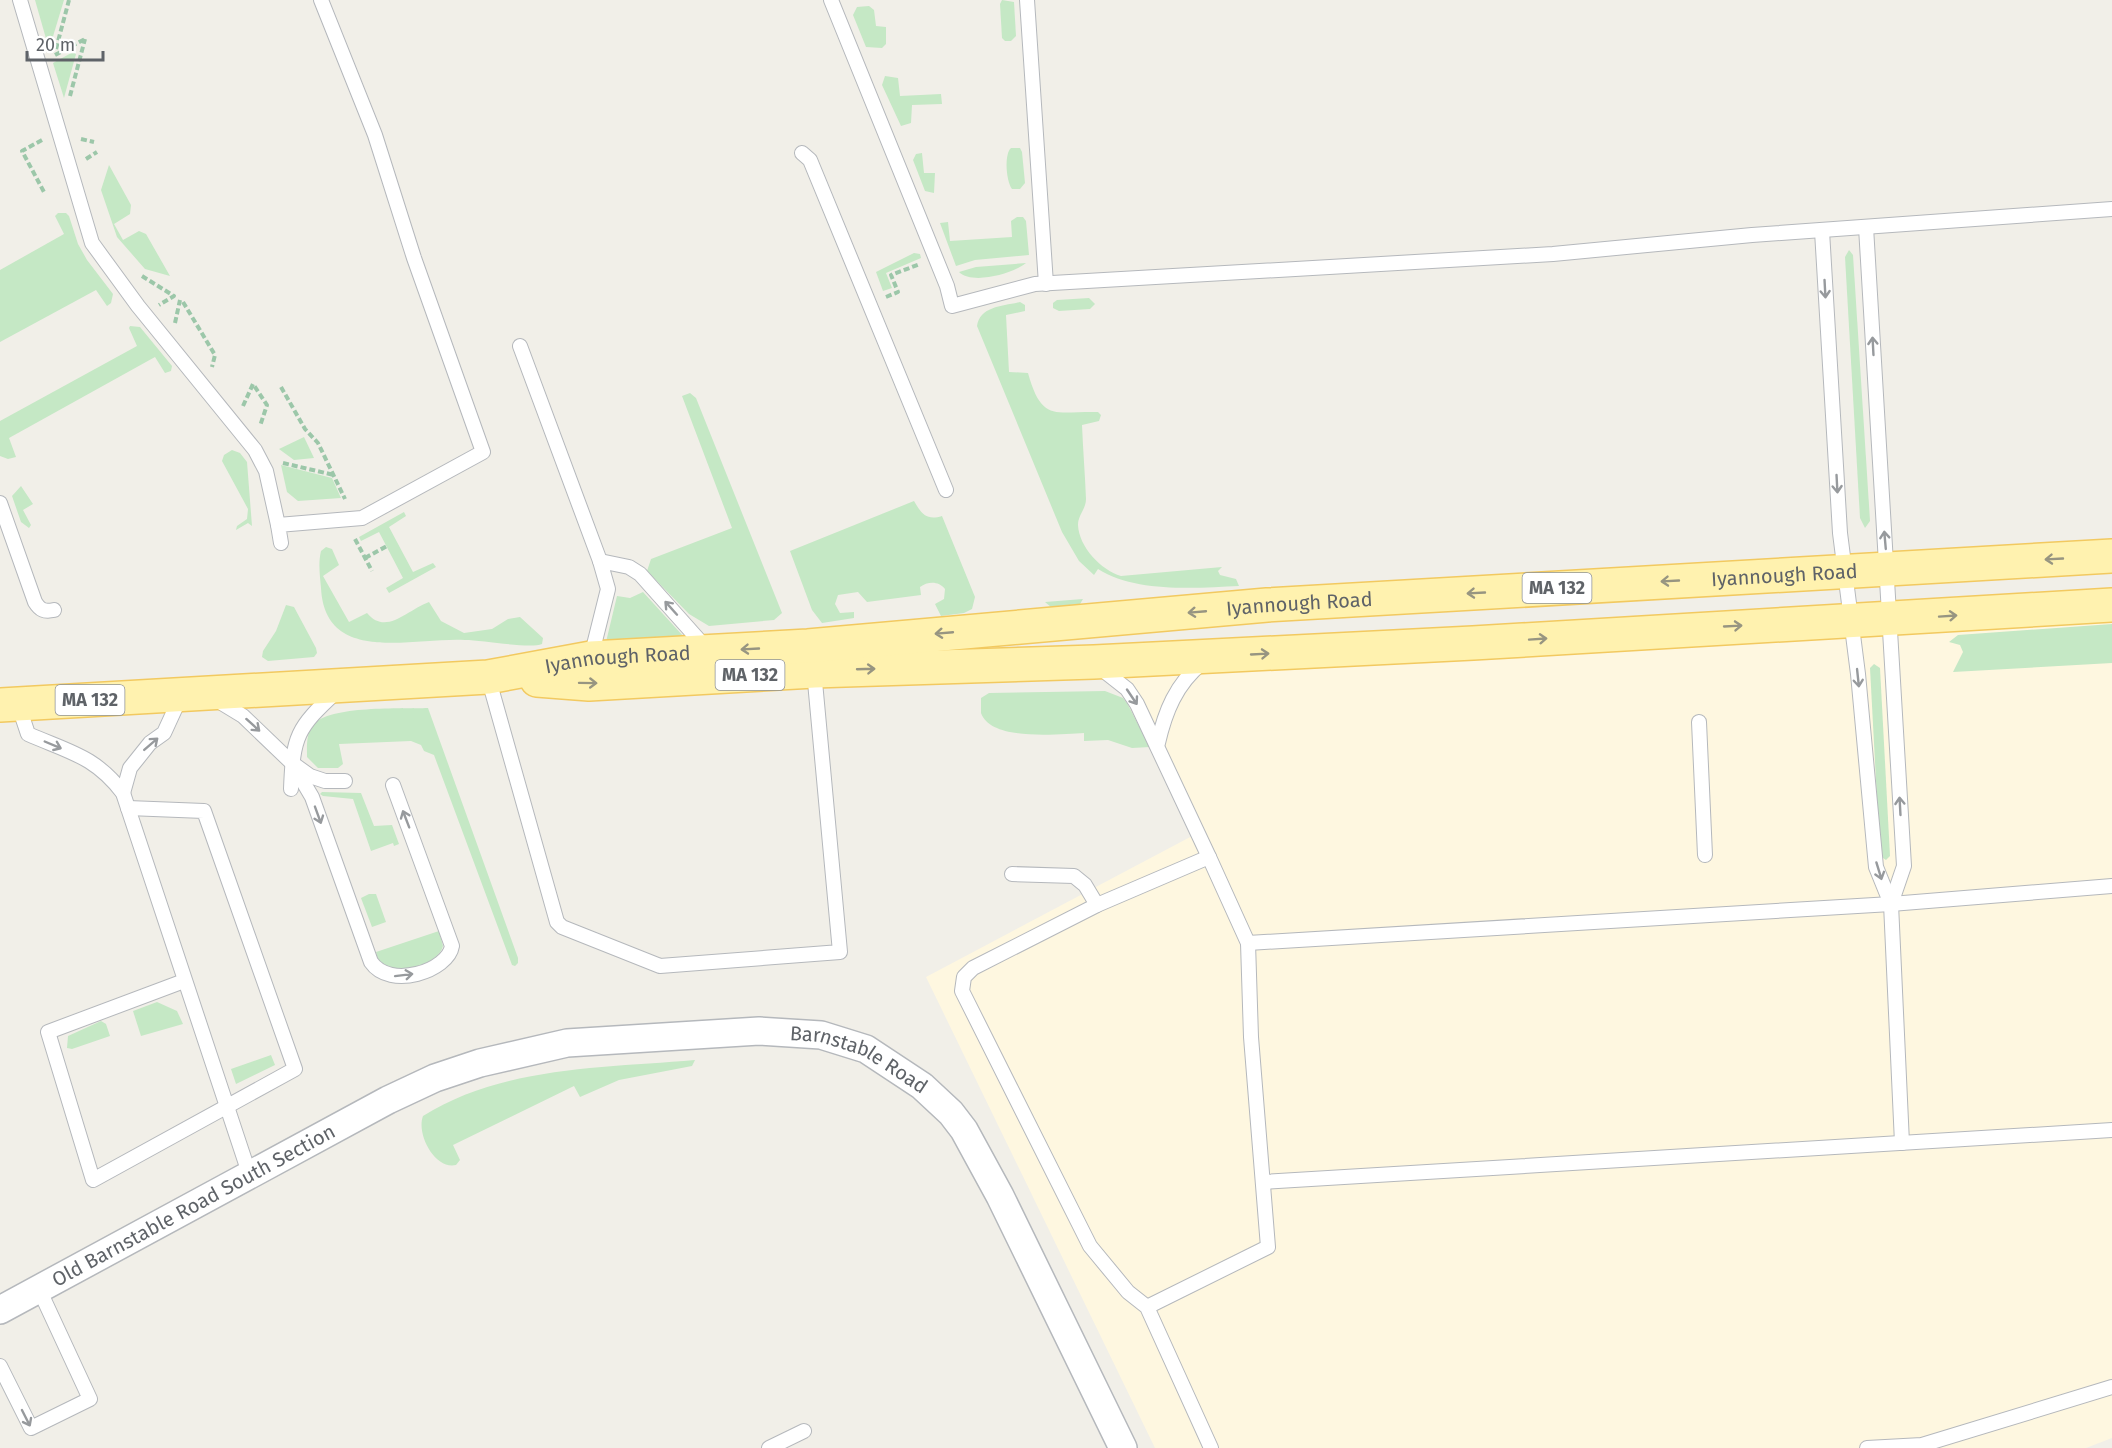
<svg xmlns="http://www.w3.org/2000/svg" width="2112" height="1448" viewBox="0 0 2112 1448" font-family="'Fira Sans',sans-serif">
  <style>
    .commercial { fill: #fef7e0 }
    .green { fill: #c5e8c5 }
    .lines { fill: none; stroke-linecap: round; stroke-linejoin: round }
    .service-casing { stroke: #b5b8bc; stroke-width: 16 }
    .minor-casing { stroke: #b5b8bc; stroke-width: 30 }
    .primary-casing { stroke: #f2c960; stroke-width: 36 }
    .path { stroke: #9cc7a9; stroke-width: 4; stroke-dasharray: 6 3; stroke-linecap: butt }
    .service { stroke: #fff; stroke-width: 14 }
    .minor { stroke: #fff; stroke-width: 27 }
    .primary { stroke: #fff2af; stroke-width: 33 }
    .oneway { stroke: #979a9d }
    .oneway2 { stroke: #979581 }
    .labels { text-anchor: middle; dominant-baseline: central; stroke-width: 6; stroke-linejoin: round; paint-order: stroke }
    .shield { fill: #fff; stroke: #8f9295; stroke-width: 1.5 }
    .shield-label { font-size: 18px; font-weight: bold; fill: #5f6368 }
    .street-label { font-size: 20px; fill: #5f6368; stroke: #fff }
  </style>
  <rect width="100%" height="100%" fill="#f1efe8"/>
  <polygon class="commercial" points="2112,619 2112,1438 2086,1448 1155,1448 926,977 1194,835 1127,703 1108,677"/>
  <g class="green">
    <polygon points="35,0 64,0 51,43 47,42"/>
    <polygon points="1002,0 1014,2 1016,36 1011,41 1005,41 1002,38 1000,4"/>
    <polygon points="869,6 874,10 876,26 886,27 886,44 882,48 866,47 853,15 857,7"/>
    <polygon points="73,52 76,54 64,98 53,63"/>
    <polygon points="885,76 898,78 900,96 941,94 942,104 912,105 911,123 901,126 882,85"/>
    <path d="M1011,148h9l2,4 3,31 -5,6h-8c-6,-8 -8,-35 -1,-41z"/>
    <polygon points="922,153 924,173 935,173 934,193 925,191 913,160 916,154"/>
    <polygon points="109,165 131,205 130,214 114,224 123,240 139,231 146,234 170,276 145,269 117,237 101,190"/>
    <polygon points="58,213 66,213 69,216 78,244 87,260 113,294 111,303 107,306 96,290 0,342 0,270 64,234 55,216"/>
    <polygon points="1017,217 1023,217 1026,221 1029,255 975,260 956,266 940,223 948,222 950,241 1012,237 1011,221"/>
    <polygon points="1849,250 1853,255 1870,521 1865,528 1860,518 1845,257"/>
    <polygon points="914,253 920,254 921,258 886,273 892,288 883,291 876,272"/>
    <path d="M1026,263c-13,11 -54,22 -67,9l17,-5z"/>
    <polygon points="1089,298 1095,304 1090,309 1059,311 1053,308 1053,303 1057,300"/>
    <path d="M1020,302l5,3v6l-19,4 3,57 19,1c14,50 27,38 70,39l3,3 -2,6 -17,4c1,25 3,49 4,74 0,10 -8,16 -8,26 1,22 23,45 43,51l101,-9 -4,4 2,4 16,4 3,7c-43,2 -103,7 -141,-17l-4,6 -15,-14 -17,-29 -85,-206c3,-20 26,-20 43,-24z"/>
    <polygon points="130,326 140,327 172,366 171,371 165,373 155,357 9,438 16,457 8,459 0,456 0,421 137,346 129,328"/>
    <polygon points="690,393 696,398 782,613 774,620 709,626 689,614 647,571 651,559 732,528 682,396"/>
    <polygon points="304,437 314,458 294,460 279,449"/>
    <polygon points="232,450 240,453 247,462 252,526 248,523 236,530 237,526 247,519 248,509 222,461 224,455"/>
    <polygon points="281,465 332,478 341,498 298,501 287,492"/>
    <polygon points="21,486 33,504 23,510 31,525 29,528 21,522 12,496"/>
    <path d="M914,501c7,12 12,20 28,15l33,81 -3,12 -8,4 -23,3 -6,-12 9,-5 1,-10c-6,-8 -17,-8 -25,-2l1,8 -54,7 -9,-10 -20,3 -3,9 5,9 14,-1v6l-32,5 -10,-13 -22,-59z"/>
    <polygon points="404,512 406,516 389,527 413,572 433,563 436,567 389,593 386,588 403,578 379,532 361,541 359,537"/>
    <path d="M326,547l6,2 7,16 -16,11 26,46 18,-9c19,23 40,-3 62,-11l12,19 23,12 28,-4 16,-10 12,-2 23,21 -1,6c-12,5 -60,-4 -77,-4 -51,-3 -140,26 -144,-52 -1,-12 -3,-25 0,-37z"/>
    <polygon points="643,592 684,637 606,642 617,596 630,598"/>
    <polygon points="1083,599 1080,604 1051,607 1045,602"/>
    <polygon points="286,605 294,607 316,648 317,653 314,657 268,661 262,657 263,651 276,631"/>
    <polygon points="2112,624 2112,663 1953,672 1963,652 1960,645 1949,642 1958,635"/>
    <polygon points="1874,664 1880,668 1890,856 1886,860 1880,856 1870,668"/>
    <path d="M1105,691l18,7 4,5 23,44 -18,1 -24,-8 -24,1v-8c-24,1 -93,9 -103,-20v-15l8,-5z"/>
    <path d="M428,708l90,250v5l-3,3 -3,-1 -78,-210 -10,-4 -3,-6 -10,-4 -72,3 4,20 -5,4h-20l-11,-11c0,-11 -1,-23 6,-32 16,-20 89,-16 115,-17z"/>
    <polygon points="322,792 361,793 374,826 392,825 399,844 394,846 393,843 371,851 353,799 323,796 320,794"/>
    <polygon points="369,894 376,894 386,922 372,927 361,898"/>
    <path d="M439,931l4,15c-5,18 -37,25 -54,24l-11,-10 -2,-8z"/>
    <polygon points="157,1002 177,1011 183,1024 141,1036 133,1011"/>
    <polygon points="101,1021 106,1024 110,1036 72,1049 67,1048 68,1036"/>
    <polygon points="271,1055 275,1065 236,1084 231,1069"/>
    <path d="M695,1060l-3,6 -73,14 -39,17 -6,-11 -121,59 7,15 -4,5c-21,5 -40,-31 -33,-49 79,-50 182,-48 272,-56z"/>
  </g>
  <g class="lines">
    <defs>
      <g id="service">
        <polyline points="20,0 92,243 138,306 255,450 266,471 278,525"/>
        <polyline points="831,0 947,286 952,306 1035,284 1553,254 1752,235 2112,209"/>
        <polyline points="1027,0 1046,284"/>
        <polyline points="802,153 810,160 946,490"/>
        <polyline points="1866,227 1904,866 1891,904"/>
        <polyline points="1822,231 1840,533 1858,674 1876,867 1891,904 1902,1143"/>
        <polyline points="520,346 600,561"/>
        <path d="M0,503l35,99c5,8 9,10 19,8"/>
        <polyline points="281,543 278,525 362,518 483,452 414,258 375,135 321,0"/>
        <polyline points="591,657 608,589 600,561 629,567 640,574 706,648"/>
        <polyline points="1099,667 1127,689 1137,704 1209,857"/>
        <polyline points="488,677 557,922 562,927 660,966 840,952 814,671"/>
        <polyline points="215,699 243,716 292,763 310,776 325,781 345,781"/>
        <path d="M18,704l10,30c41,18 67,22 95,59l127,383"/>
        <polyline points="1699,722 1705,855"/>
        <path d="M1158,743c7,-31 18,-59 44,-80"/>
        <path d="M292,763l20,34 59,165c19,28 77,9 81,-16l-59,-161"/>
        <path d="M291,789c2,-53 6,-61 45,-97"/>
        <polyline points="123,793 130,768 150,743 164,733 181,696"/>
        <polyline points="128,808 204,811 295,1069 93,1180 48,1032 184,981"/>
        <polyline points="1012,874 1074,876 1085,885 1097,905"/>
        <polyline points="1248,943 1891,904 2112,886"/>
        <polyline points="1263,1182 2112,1130"/>
        <polyline points="1147,1307 1268,1247 1251,1037 1248,943 1209,857 1097,905 973,968 964,977 962,991 1090,1246 1128,1292 1147,1307 1211,1448"/>
        <polyline points="0,1366 31,1428 90,1399 39,1289"/>
        <polyline points="769,1448 804,1431"/>
        <polyline points="1867,1448 1922,1445 2112,1387"/>
      </g>
      <g id="minor">
        <path id="s1" d="M0,1310l388,-210 47,-22 45,-15 87,-20 192,-12 62,4 45,14 56,37 29,27 13,17 36,66 123,252"/>
      </g>
      <g id="primary">
        <polyline points="537,680 589,684 814,671 1094,662 1473,643 2112,605"/>
        <path id="s2" d="M0,705l488,-28 103,-19 217,-12 459,-41 845,-49"/>
      </g>
    </defs>
    <use href="#service" class="service-casing"/>
    <use href="#minor" class="minor-casing"/>
    <use href="#primary" class="primary-casing"/>
    <g class="path">
      <polyline points="56,49 69,0"/>
      <polyline points="55,55 85,39"/>
      <polyline points="70,96 85,39"/>
      <polyline points="81,139 94,142"/>
      <polyline points="42,140 22,151 44,192"/>
      <polyline points="86,159 97,152"/>
      <polyline points="142,276 174,296 159,305"/>
      <polyline points="886,297 898,292 891,275 920,264"/>
      <polyline points="183,302 215,355 212,367"/>
      <polyline points="175,323 180,300"/>
      <polyline points="281,387 305,429 318,443 345,499"/>
      <polyline points="243,406 253,384 267,405 260,426"/>
      <polyline points="283,463 334,475"/>
      <polyline points="355,539 372,571"/>
      <polyline points="365,558 387,546"/>
    </g>
    <use href="#service" class="service"/>
    <use href="#minor" class="minor"/>
    <use href="#primary" class="primary"/>
  </g>
  <defs><path id="oneway-shaft" d="M-6 0H5M1.5-3L5.5 0L1.5 3" fill="none" stroke-width="1.6" stroke-linecap="round" stroke-linejoin="round" transform="scale(1.5)"/></defs>
  <g class="oneway">
    <use href="#oneway-shaft" transform="translate(1825 289) rotate(87)"/>
    <use href="#oneway-shaft" transform="translate(1873 346) rotate(-93)"/>
    <use href="#oneway-shaft" transform="translate(1837 484) rotate(87)"/>
    <use href="#oneway-shaft" transform="translate(1885 540) rotate(-95)"/>
    <use href="#oneway-shaft" transform="translate(671 608) rotate(-132)"/>
    <use href="#oneway-shaft" transform="translate(1858 678) rotate(84)"/>
    <use href="#oneway-shaft" transform="translate(1132 697) rotate(56)"/>
    <use href="#oneway-shaft" transform="translate(253 725) rotate(42)"/>
    <use href="#oneway-shaft" transform="translate(151 744) rotate(-41)"/>
    <use href="#oneway-shaft" transform="translate(53 745) rotate(23)"/>
    <use href="#oneway-shaft" transform="translate(1900 806) rotate(-93)"/>
    <use href="#oneway-shaft" transform="translate(318 815) rotate(70)"/>
    <use href="#oneway-shaft" transform="translate(406 819) rotate(-111)"/>
    <use href="#oneway-shaft" transform="translate(1879 871) rotate(73)"/>
    <use href="#oneway-shaft" transform="translate(404 975) rotate(-7)"/>
    <use href="#oneway-shaft" transform="translate(26 1418) rotate(63)"/>
  </g>
  <g class="oneway2">
    <use href="#oneway-shaft" transform="translate(2054 559) rotate(177)"/>
    <use href="#oneway-shaft" transform="translate(1670 581) rotate(177)"/>
    <use href="#oneway-shaft" transform="translate(1476 593) rotate(177)"/>
    <use href="#oneway-shaft" transform="translate(1197 612) rotate(175)"/>
    <use href="#oneway-shaft" transform="translate(1948 616) rotate(-4)"/>
    <use href="#oneway-shaft" transform="translate(1733 626) rotate(-3)"/>
    <use href="#oneway-shaft" transform="translate(944 633) rotate(175)"/>
    <use href="#oneway-shaft" transform="translate(1538 639) rotate(-4)"/>
    <use href="#oneway-shaft" transform="translate(750 649) rotate(177)"/>
    <use href="#oneway-shaft" transform="translate(1260 654) rotate(-3)"/>
    <use href="#oneway-shaft" transform="translate(866 669) rotate(-2)"/>
    <use href="#oneway-shaft" transform="translate(588 683) rotate(1)"/>
  </g>
  <g class="labels">
    <g class="shield">
      <rect x="1522.5" y="573" width="69" height="30" rx="4.5"/>
      <rect x="715.5" y="660" width="69" height="30" rx="4.5"/>
      <rect x="55.5" y="685" width="69" height="30" rx="4.5"/>
    </g>
    <g class="shield-label">
      <text x="1557" y="588">MA 132</text>
      <text x="750" y="675">MA 132</text>
      <text x="90" y="700">MA 132</text>
    </g>
    <g class="street-label">
      <text stroke="none"><textPath href="#s2" startOffset="1790">Iyannough Road</textPath></text>
      <text stroke="none"><textPath href="#s2" startOffset="1304">Iyannough Road</textPath></text>
      <text stroke="none"><textPath href="#s2" startOffset="620">Iyannough Road</textPath></text>
      <text stroke="none"><textPath href="#s1" startOffset="928">Barnstable Road</textPath></text>
      <text stroke="none"><textPath href="#s1" startOffset="220">Old Barnstable Road South Section</textPath></text>
    </g>
  </g>
  <path d="M27 51v9h76v-9" fill="none" stroke="#5f6368" stroke-width="3"/>
  <text x="36" y="51" font-size="18" fill="#5f6368" stroke="#ffffff" stroke-width="4.5" paint-order="stroke">20 m</text>
</svg>
